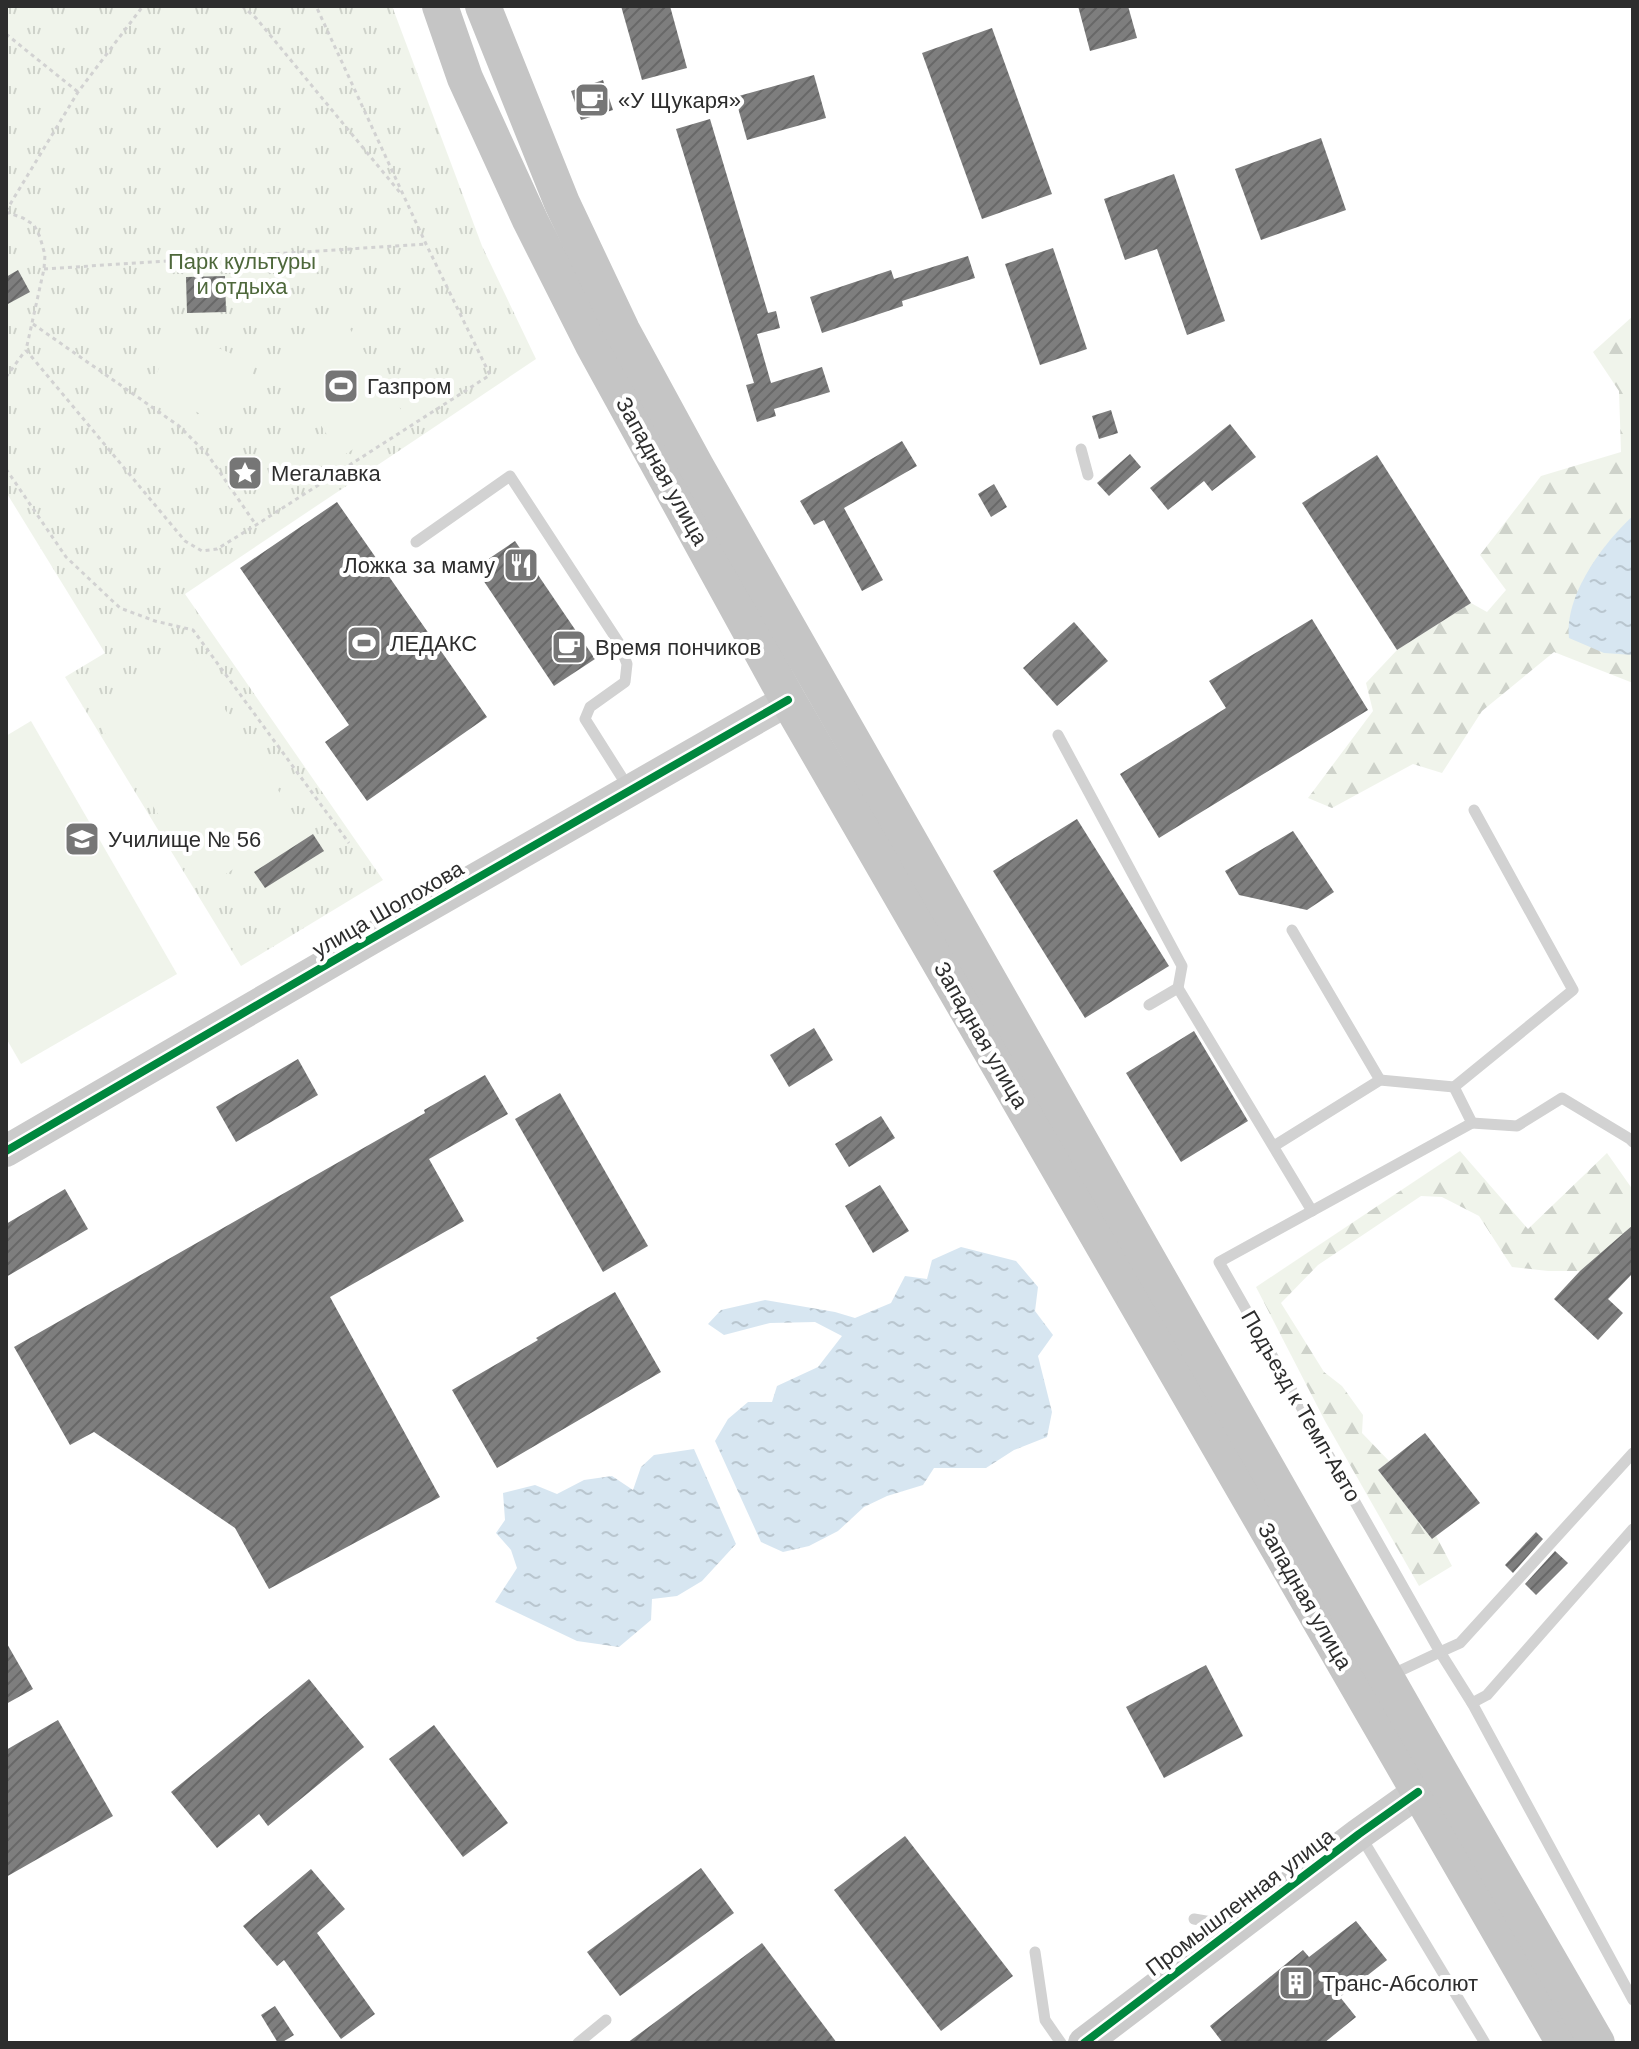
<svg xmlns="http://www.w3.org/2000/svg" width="1639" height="2049" viewBox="0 0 1639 2049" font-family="Helvetica,sans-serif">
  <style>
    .grass { fill: url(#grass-tufts) }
    .forest { fill: url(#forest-firs) }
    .pitch { fill: #f0f4eb }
    .water { fill: url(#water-ripples) }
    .building { fill: url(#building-hatch) }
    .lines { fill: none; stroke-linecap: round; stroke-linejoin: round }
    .path { stroke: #d2d2d2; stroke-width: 3; stroke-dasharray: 4 4; stroke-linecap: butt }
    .lane { stroke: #d2d2d2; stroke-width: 11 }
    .secondary { stroke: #cbcbcb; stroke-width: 32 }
    .primary { stroke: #c5c5c5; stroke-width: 36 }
    .cycleway-casing { stroke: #fff; stroke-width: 13 }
    .cycleway { stroke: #00873e; stroke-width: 8 }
    .labels { text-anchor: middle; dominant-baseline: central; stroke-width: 8; stroke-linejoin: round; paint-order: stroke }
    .poi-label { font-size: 22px; fill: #2d2d2d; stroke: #fff; text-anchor: start }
    .park-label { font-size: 22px; fill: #4e683b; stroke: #fff }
    .street-label { font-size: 22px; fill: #2d2d2d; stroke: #fff }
  </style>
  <defs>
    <pattern id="grass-tufts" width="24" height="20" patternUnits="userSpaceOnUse" patternTransform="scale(2)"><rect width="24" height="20" fill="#f0f4eb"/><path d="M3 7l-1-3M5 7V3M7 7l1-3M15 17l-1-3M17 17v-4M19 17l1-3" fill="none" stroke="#ced2ca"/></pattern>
    <pattern id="forest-firs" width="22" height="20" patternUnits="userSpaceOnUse" patternTransform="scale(2)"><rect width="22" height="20" fill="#f0f4eb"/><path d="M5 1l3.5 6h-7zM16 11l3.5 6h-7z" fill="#ced2ca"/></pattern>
    <pattern id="water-ripples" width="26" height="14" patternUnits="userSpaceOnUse" patternTransform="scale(2)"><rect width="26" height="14" fill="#d7e6f1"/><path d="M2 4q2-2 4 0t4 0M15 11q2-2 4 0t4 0" fill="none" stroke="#b9c6cf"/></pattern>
    <pattern id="building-hatch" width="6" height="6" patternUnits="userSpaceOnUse" patternTransform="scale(2)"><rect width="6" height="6" fill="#7e7e7e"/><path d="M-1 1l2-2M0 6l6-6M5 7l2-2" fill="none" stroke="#686868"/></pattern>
  </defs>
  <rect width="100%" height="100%" fill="#fff"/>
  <polygon class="grass" points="6,6 392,6 482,246 536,359 185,594 383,880 241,966 65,677 105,653 6,492"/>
  <g class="forest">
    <polygon points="1633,316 1633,683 1554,652 1482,711 1442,773 1413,764 1332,808 1308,798 1373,711 1366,683 1397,650 1471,603 1487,612 1506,590 1480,555 1541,476 1621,452 1619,391 1593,352"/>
    <polygon points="1460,1151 1528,1229 1607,1153 1633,1190 1633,1225 1581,1271 1548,1271 1512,1267 1479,1216 1442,1197 1421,1196 1318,1265 1281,1303 1324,1372 1342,1386 1363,1415 1362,1433 1389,1461 1378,1470 1432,1539 1436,1536 1452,1566 1419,1586 1325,1421 1256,1287"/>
  </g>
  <g class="pitch">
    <polygon points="341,315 405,416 341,457 277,356"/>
    <polygon points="177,329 256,365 227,426 149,390"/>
    <polygon points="186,650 301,825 206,887 91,712"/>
    <polygon points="31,721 177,974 21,1064 6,1038 6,736"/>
  </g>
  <g class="water">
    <path d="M1633,516v139l-29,-2 -35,-15c-5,-42 34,-95 64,-122z"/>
    <polygon points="961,1247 1016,1261 1038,1287 1035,1311 1053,1335 1038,1356 1052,1412 1047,1437 1014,1450 986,1468 934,1468 923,1485 887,1496 864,1507 838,1531 809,1546 783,1552 761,1542 715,1441 728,1419 748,1402 772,1402 777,1386 818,1367 842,1336 815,1322 770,1323 724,1335 708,1324 721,1310 765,1300 835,1312 855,1318 891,1303 905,1276 927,1279 932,1260"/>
    <polygon points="694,1449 736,1544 702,1581 677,1596 652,1599 651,1620 619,1647 577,1641 495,1602 517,1568 511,1550 496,1533 505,1520 503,1493 535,1485 557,1494 584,1480 612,1476 633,1490 641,1467 654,1455"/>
  </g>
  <g class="building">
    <polygon points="621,6 670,6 687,68 642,80"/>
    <polygon points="1078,6 1128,6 1137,38 1090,51"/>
    <polygon points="992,28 1052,194 982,219 922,53"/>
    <polygon points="814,75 826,118 747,140 735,97"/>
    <polygon points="603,80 613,110 581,120 571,91"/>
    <polygon points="710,119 768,313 776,311 780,328 757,334 771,383 822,367 830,392 774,409 776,416 757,422 746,385 754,383 676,129"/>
    <polygon points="1321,138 1346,210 1261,240 1235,169"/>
    <polygon points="1174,174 1225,321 1187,335 1157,249 1125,260 1104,199"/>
    <polygon points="1053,248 1087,349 1040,365 1005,264"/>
    <polygon points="968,256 975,278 902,301 903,306 822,333 810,297 891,270 894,279"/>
    <polygon points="18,270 30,292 6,305 6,277"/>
    <polygon points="225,276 226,312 187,313 186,277"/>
    <polygon points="1111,410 1118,433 1099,439 1092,416"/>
    <polygon points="1230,424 1256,457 1212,491 1204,481 1168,510 1150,488"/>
    <polygon points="902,441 917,466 844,508 883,580 862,591 824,520 814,525 800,501"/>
    <polygon points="1130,454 1141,467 1109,496 1097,483"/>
    <polygon points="1377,455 1471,603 1397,650 1302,503"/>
    <polygon points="994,484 1007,507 991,517 978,494"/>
    <polygon points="337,502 487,717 367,801 325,742 349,725 240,568"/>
    <polygon points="515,541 595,659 554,686 475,568"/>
    <polygon points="1312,619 1368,710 1159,838 1120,774 1226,708 1209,681"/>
    <polygon points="1074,622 1108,661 1057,706 1023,668"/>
    <polygon points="1077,819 1169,966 1085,1018 993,871"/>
    <polygon points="1293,831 1334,892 1307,910 1239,895 1225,871"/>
    <polygon points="313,834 324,851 265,888 254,872"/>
    <polygon points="814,1028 833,1060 789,1087 770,1055"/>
    <polygon points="1194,1031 1248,1121 1181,1162 1126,1073"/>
    <polygon points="298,1059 318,1095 236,1142 216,1107"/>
    <polygon points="485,1075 508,1114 429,1159 464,1221 330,1297 440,1497 269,1589 235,1528 94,1432 70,1445 14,1347 425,1113 424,1110"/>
    <polygon points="560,1093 648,1246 603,1272 515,1119"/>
    <polygon points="881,1116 895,1138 849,1167 835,1144"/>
    <polygon points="880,1185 909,1231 873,1253 845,1206"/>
    <polygon points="65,1189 88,1229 6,1277 6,1224"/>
    <polygon points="1633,1225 1633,1273 1608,1299 1623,1313 1598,1340 1554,1299 1580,1271"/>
    <polygon points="615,1292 661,1372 497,1468 452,1390 538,1340 536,1338"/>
    <polygon points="1425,1433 1480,1503 1432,1539 1378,1470"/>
    <polygon points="1536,1532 1543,1539 1513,1573 1505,1565"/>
    <polygon points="1555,1551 1568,1563 1536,1595 1525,1584"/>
    <polygon points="6,1642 33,1689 6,1704"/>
    <polygon points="1206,1665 1243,1736 1164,1778 1126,1707"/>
    <polygon points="309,1679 364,1747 268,1826 259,1814 217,1848 171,1792"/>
    <polygon points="58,1720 113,1816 6,1877 6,1750"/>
    <polygon points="434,1725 508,1823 463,1857 389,1759"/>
    <polygon points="905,1836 1013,1976 941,2031 834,1890"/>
    <polygon points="701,1868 734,1913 620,1996 587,1952"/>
    <polygon points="311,1869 345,1909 317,1933 375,2014 341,2039 284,1960 277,1966 243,1926"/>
    <polygon points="1356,1921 1387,1960 1340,1997 1356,2017 1324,2043 1223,2043 1210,2026 1303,1950 1309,1957"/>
    <polygon points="762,1943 837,2043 627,2043"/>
    <polygon points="275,2006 294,2035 281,2043 278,2043 261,2015"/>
  </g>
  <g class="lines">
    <g class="path">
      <polyline points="242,6 256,18 402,195"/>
      <polyline points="6,34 78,92"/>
      <polyline points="6,211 78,92 143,6"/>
      <polyline points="6,212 23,218 34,225 40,237 45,255 44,269 26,350 185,541 202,551 217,549 256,525 490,375 426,244 316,6"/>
      <polyline points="44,269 426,244"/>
      <polyline points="33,324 179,426 208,455 256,525"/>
      <polyline points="6,377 25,351"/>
      <polyline points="6,469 66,557 120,608 155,621 193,630 349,843"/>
    </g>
    <g class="lane">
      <polyline points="1081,449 1088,475"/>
      <polyline points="416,542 510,476 619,643 627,664 625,682 590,707 585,719 628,787"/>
      <polyline points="1058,735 1182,966 1178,988"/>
      <polyline points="1149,1005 1178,988 1312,1211"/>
      <polyline points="1380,1080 1454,1087"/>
      <polyline points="1472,1123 1517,1126 1562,1098 1630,1139 1633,1142"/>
      <polyline points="1274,1146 1380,1080 1292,930"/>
      <polyline points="1633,1453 1460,1643 1440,1652 1472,1703 1487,1695 1633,1529"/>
      <polyline points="1391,1675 1440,1652 1219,1262 1472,1123 1454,1087 1573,990 1474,810"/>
      <polyline points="1472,1703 1633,2000"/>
      <polyline points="1360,1835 1485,2043"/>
      <polyline points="1194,1919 1229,1925"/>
      <polyline points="1035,1952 1045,2020 1061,2043"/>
      <polyline points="578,2043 606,2020"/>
    </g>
    <g class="secondary">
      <polyline points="6,1151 369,940 788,700"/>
      <polyline points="1084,2043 1359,1834 1418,1792"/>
    </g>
    <g class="primary">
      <polyline points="440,6 465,78 530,220 592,343 788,700 1564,2043"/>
      <polyline points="483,6 562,203 622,330 696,466 1420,1737 1597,2043"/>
    </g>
    <defs>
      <g id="cycleway">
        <polyline points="6,1151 369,940 788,700"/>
        <polyline points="1084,2043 1359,1834 1418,1792"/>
      </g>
    </defs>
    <use href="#cycleway" class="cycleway-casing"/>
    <use href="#cycleway" class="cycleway"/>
  </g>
  <defs>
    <symbol id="cafe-square" viewBox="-11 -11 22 22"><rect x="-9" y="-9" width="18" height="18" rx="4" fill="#767676" stroke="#fff"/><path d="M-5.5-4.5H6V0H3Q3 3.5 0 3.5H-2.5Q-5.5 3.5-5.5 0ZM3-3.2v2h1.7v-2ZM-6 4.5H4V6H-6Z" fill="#fff"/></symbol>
    <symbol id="stadium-square" viewBox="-11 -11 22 22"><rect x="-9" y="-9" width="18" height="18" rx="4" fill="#767676" stroke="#fff"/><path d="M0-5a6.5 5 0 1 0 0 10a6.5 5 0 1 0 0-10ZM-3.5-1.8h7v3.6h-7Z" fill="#fff"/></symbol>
    <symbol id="sight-square" viewBox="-11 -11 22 22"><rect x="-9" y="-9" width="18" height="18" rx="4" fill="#767676" stroke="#fff"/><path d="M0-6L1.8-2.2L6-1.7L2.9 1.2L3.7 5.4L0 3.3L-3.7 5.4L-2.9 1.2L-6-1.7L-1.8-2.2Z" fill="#fff"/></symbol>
    <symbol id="restaurant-square" viewBox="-11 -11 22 22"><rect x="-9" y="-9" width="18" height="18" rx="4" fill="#767676" stroke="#fff"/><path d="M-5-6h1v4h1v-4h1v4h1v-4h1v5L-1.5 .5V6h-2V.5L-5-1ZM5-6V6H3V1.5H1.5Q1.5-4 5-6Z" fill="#fff"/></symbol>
    <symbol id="university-square" viewBox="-11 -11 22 22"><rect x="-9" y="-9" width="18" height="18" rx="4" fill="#767676" stroke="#fff"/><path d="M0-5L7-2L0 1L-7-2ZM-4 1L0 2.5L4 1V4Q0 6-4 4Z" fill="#fff"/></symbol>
    <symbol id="building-square" viewBox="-11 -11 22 22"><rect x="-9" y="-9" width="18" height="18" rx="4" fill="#767676" stroke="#fff"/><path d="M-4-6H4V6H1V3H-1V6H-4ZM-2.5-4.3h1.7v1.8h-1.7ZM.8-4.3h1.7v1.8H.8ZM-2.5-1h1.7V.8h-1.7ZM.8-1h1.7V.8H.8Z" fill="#fff"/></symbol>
  </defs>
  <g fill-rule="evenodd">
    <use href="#cafe-square" x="572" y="80" width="40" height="40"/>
    <use href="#stadium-square" x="321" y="366" width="40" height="40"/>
    <use href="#sight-square" x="225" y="453" width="40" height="40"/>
    <use href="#restaurant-square" x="501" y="545" width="40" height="40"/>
    <use href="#stadium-square" x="344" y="623" width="40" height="40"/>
    <use href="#cafe-square" x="549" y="627" width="40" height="40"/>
    <use href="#university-square" x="62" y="819" width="40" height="40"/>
    <use href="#building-square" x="1276" y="1963" width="40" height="40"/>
  </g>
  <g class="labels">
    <g class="poi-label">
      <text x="618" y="100">«У Щукаря»</text>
      <text x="367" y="386">Газпром</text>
      <text x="271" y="473">Мегалавка</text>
      <text x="495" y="565" text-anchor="end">Ложка за маму</text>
      <text x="390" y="643">ЛЕДАКС</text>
      <text x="595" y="647">Время пончиков</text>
      <text x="108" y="839">Училище № 56</text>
      <text x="1322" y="1983">Транс-Абсолют</text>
    </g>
    <g class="park-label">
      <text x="242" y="261">Парк культуры<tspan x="242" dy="25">и отдыха</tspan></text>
    </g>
    <g class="street-label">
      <text transform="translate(662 471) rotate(61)">Западная улица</text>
      <text transform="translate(388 909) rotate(-30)">улица Шолохова</text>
      <text transform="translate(981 1035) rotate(60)">Западная улица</text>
      <text transform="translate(1301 1406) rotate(60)">Подъезд к Темп-Авто</text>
      <text transform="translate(1305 1596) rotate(60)">Западная улица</text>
      <text transform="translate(1240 1902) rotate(-37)">Промышленная улица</text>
    </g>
  </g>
  <rect width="1639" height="2049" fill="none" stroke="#2d2d2d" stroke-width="16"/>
</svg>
